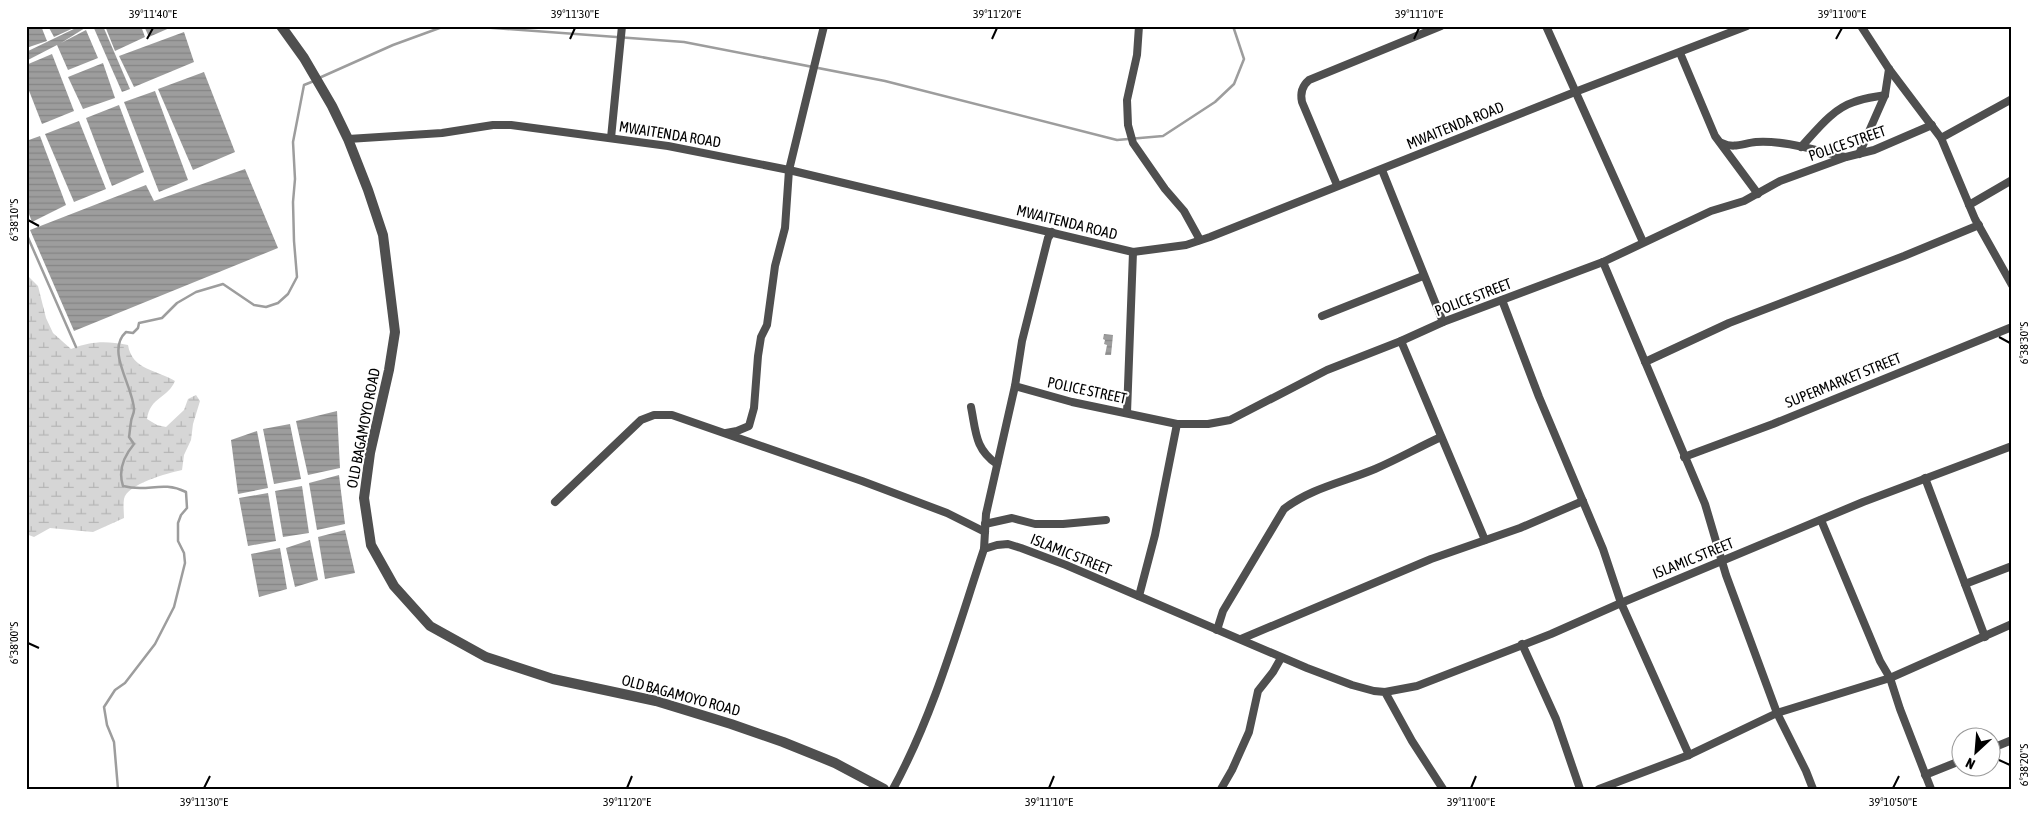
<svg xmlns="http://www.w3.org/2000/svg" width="2038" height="815" viewBox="0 0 2038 815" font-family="'Asap Condensed',sans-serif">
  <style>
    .wetland { fill: url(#wetland-marsh) }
    .water { fill: url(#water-rules) }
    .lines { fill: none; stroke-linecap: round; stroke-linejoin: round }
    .stream { stroke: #9d9d9d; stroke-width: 2.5 }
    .minor { stroke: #4f4f4f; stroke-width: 8 }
    .tertiary { stroke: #4f4f4f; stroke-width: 10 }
    .ticks { fill: none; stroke: #000; stroke-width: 2 }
    .labels { text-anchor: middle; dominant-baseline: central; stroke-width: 4; stroke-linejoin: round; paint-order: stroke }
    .street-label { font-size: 15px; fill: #000; stroke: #fff }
    .neatline { fill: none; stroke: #000; stroke-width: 2 }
    .ticks-label { font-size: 12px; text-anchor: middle; fill: #000 }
  </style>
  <defs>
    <pattern id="wetland-marsh" width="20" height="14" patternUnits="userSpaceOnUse" patternTransform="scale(1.25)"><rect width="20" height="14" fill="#d6d6d6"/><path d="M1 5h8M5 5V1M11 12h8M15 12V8" fill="none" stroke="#b6b6b6"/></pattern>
    <pattern id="water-rules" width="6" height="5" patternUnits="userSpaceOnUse" patternTransform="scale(1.25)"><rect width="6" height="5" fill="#9d9d9d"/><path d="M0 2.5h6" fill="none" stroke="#858585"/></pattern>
  </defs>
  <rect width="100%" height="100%" fill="#fff"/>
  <path class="wetland" d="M26,274l12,12 8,32 7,15 18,16c22,-8 34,-8 57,-4 4,25 29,25 47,36 -7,17 -25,16 -28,38l10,6 9,2 18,-17 4,-11 8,-4 4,6 -7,23 -2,16 -7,15 -2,15c-14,3 -55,14 -58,29 -1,6 0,14 0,19l-31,14 -43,-4 -16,9 -8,-3z"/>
  <g class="water">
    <polygon points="26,26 41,26 47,41 26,48"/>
    <polygon points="48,26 78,26 54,37"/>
    <polygon points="80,26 84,26 85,28 61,43 86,30 98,58 68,70 57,45 26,61 26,52"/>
    <polygon points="93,26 103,26 130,89 122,92"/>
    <polygon points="105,26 141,26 145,37 115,51"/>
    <polygon points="144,26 174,26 149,37"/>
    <polygon points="184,32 194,62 134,87 119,56"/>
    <polygon points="52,54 74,111 42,124 26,83 26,65"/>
    <polygon points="103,63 115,98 83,109 68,77"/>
    <polygon points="204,72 235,152 193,170 158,89"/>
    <polygon points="155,91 188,180 159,192 124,102"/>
    <polygon points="119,105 144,172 112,186 86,118"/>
    <polygon points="79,121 106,189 74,202 45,134"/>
    <polygon points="40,136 66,205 32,222 26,206 26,141"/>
    <polygon points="245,169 278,248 74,331 30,230 146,185 154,201"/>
    <polygon points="1104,334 1113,335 1111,355 1105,355 1107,345 1104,344 1105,340 1103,339"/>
    <polygon points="337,411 340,468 308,475 296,421"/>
    <polygon points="290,424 301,479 274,484 263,429"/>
    <polygon points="257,431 268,488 238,494 231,440"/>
    <polygon points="339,475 345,524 317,530 309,483"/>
    <polygon points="302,486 309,533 283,537 275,491"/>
    <polygon points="268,493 276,541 248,546 239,498"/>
    <polygon points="345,530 355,573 325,579 318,537"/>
    <polygon points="310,540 318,580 295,587 286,548"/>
    <polygon points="280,548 287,589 259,597 251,554"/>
  </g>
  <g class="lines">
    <g class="stream">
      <polyline points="467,26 684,42 885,81 1117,140 1163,136 1215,102 1234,84 1244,59 1233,26"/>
      <polyline points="319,78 393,45 445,26"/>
      <polyline points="26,233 76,347"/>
      <path d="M118,789l-4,-47 -7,-17 -3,-18 11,-17 10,-7 30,-39 19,-37 11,-44 -1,-10 -6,-12v-18l3,-8 6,-7 -1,-16c-25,-12 -38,1 -63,-6 -5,-15 1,-30 11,-42l-5,-7c1,-6 1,-10 2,-15 0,-4 3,-8 3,-12 0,-23 -29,-59 -8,-78l7,1 5,-5 1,-5 23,-5 15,-15 19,-11 27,-8 31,21 12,2 12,-4 10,-9 9,-17 -3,-36 -1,-39 2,-23 -2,-37 11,-57 10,-4"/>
    </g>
    <g class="minor">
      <polyline points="1139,26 1137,55 1127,100 1128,125 1133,143 1165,189 1184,211 1200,240"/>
      <polyline points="1546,26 1643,242"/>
      <polyline points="1861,26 1889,69 1941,138 1975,219 2012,285"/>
      <polyline points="1680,53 1715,136 1758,194"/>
      <polyline points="611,138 622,26"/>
      <polyline points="1941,138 2012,99"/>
      <polyline points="348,139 442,133 493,125 511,125 668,146 789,170 1133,252 1186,245 1210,237 1575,92 1747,26"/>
      <path d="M1722,143c12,6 22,0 34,-1 29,-2 61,9 89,15"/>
      <path d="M1801,147c15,-16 31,-38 53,-45 10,-4 21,-5 31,-7"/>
      <polyline points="1859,154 1885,95 1889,69"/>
      <polyline points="1382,170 1443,322"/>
      <path d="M1337,185l-35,-83c-2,-9 0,-16 7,-22l132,-54"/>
      <polyline points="1969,205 2012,180"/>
      <polyline points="1603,262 1705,504 1726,575 1777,713 1806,771 1813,789"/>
      <polyline points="1502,300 1539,397 1603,549 1621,603 1689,755"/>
      <polyline points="1322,316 1423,276"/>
      <polyline points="1401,341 1485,540"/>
      <polyline points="1645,362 1729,323 1904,256 1979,225"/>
      <polyline points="1015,386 1072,402 1177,424 1208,424 1230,420 1327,370 1401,341 1443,322 1603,262 1711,211 1744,201 1780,181 1846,157 1874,150 1932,125"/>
      <path d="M971,407c5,25 4,42 26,57"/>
      <polyline points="1127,413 1133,252"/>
      <polyline points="726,433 737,431 749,426 754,408 758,356 761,337 767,325 775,266 785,228 789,170 824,26"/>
      <polyline points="1684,457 1773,424 2012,327"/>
      <polyline points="1925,478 1985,637"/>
      <polyline points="555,502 641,420 654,415 672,415 862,481 947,513 985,532"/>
      <polyline points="1821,520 1880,661 1890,678 1900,709 1931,789"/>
      <polyline points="985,524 1012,518 1035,524 1063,524 1106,520"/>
      <polyline points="984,549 986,514 1015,386 1022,341 1048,238 1052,232"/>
      <polyline points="1965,584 2012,566"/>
      <polyline points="1139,596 1155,535 1177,424"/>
      <path d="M1217,630l6,-19 61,-102c27,-21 60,-27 91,-40 23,-10 44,-22 66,-32"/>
      <polyline points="1241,639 1431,559 1520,528 1583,501"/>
      <polyline points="1522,644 1556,719 1580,789"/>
      <polyline points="1385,692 1417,686 1551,634 1621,603 1863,502 2012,446"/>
      <polyline points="1990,749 2012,740"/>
      <polyline points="1925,775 1960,761"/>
      <path d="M893,789c41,-75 64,-159 91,-240l13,-4 11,-1 13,4 45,17 241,103 45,17 22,6 11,1 27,49 31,48"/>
      <polyline points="1221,789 1232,770 1249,732 1258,691 1273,672 1281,658"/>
      <polyline points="1599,789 1689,755 1777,713 1890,678 2012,624"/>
    </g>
    <polyline class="tertiary" points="281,26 304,58 332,106 348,139 368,190 383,235 395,332 389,370 370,453 364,498 371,545 394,586 430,626 486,657 553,679 656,701 731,724 783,742 835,763 884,789"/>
  </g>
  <path class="ticks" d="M147,39l6,-11M570,39l5,-11M992,39l5,-11M1414,39l5,-11M1836,39l6,-11M28,220l11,6M1999,337l11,6M28,643l11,5M1999,760l11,5M204,788l6,-12M627,788l5,-12M1049,788l5,-12M1471,788l5,-12M1893,788l6,-12"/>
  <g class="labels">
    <g class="street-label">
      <text transform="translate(1455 125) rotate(-22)">MWAITENDA ROAD</text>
      <text transform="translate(670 134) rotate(9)">MWAITENDA ROAD</text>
      <text transform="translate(1847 143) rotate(-19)">POLICE STREET</text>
      <text transform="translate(1067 222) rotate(14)">MWAITENDA ROAD</text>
      <text transform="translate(1473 297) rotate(-21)">POLICE STREET</text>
      <text transform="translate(1843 380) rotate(-22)">SUPERMARKET STREET</text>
      <text transform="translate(1087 390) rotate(12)">POLICE STREET</text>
      <text transform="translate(363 428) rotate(-79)">OLD BAGAMOYO ROAD</text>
      <text transform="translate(1071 554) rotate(22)">ISLAMIC STREET</text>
      <text transform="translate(1693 558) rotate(-22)">ISLAMIC STREET</text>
      <text transform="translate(681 695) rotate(15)">OLD BAGAMOYO ROAD</text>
    </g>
  </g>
  <rect width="2038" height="815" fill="none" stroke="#ffffff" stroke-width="55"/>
  <g transform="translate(1976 752) rotate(206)"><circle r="24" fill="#ffffff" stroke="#999999"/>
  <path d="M0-4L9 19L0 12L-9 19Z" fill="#000000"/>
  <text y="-8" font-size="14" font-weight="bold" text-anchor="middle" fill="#000000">N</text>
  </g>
  <rect x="28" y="28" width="1982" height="760" class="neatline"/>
  <g class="ticks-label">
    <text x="153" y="18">39°11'40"E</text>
    <text x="575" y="18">39°11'30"E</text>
    <text x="997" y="18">39°11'20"E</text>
    <text x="1419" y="18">39°11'10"E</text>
    <text x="1842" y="18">39°11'00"E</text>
    <text transform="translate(14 220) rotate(-90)" y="4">6°38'10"S</text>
    <text transform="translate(2024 343) rotate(-90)" y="4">6°38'30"S</text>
    <text transform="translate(14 643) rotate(-90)" y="4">6°38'00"S</text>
    <text transform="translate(2024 765) rotate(-90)" y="4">6°38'20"S</text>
    <text x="204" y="806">39°11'30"E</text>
    <text x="627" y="806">39°11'20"E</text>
    <text x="1049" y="806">39°11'10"E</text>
    <text x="1471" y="806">39°11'00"E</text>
    <text x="1893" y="806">39°10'50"E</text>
  </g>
</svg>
